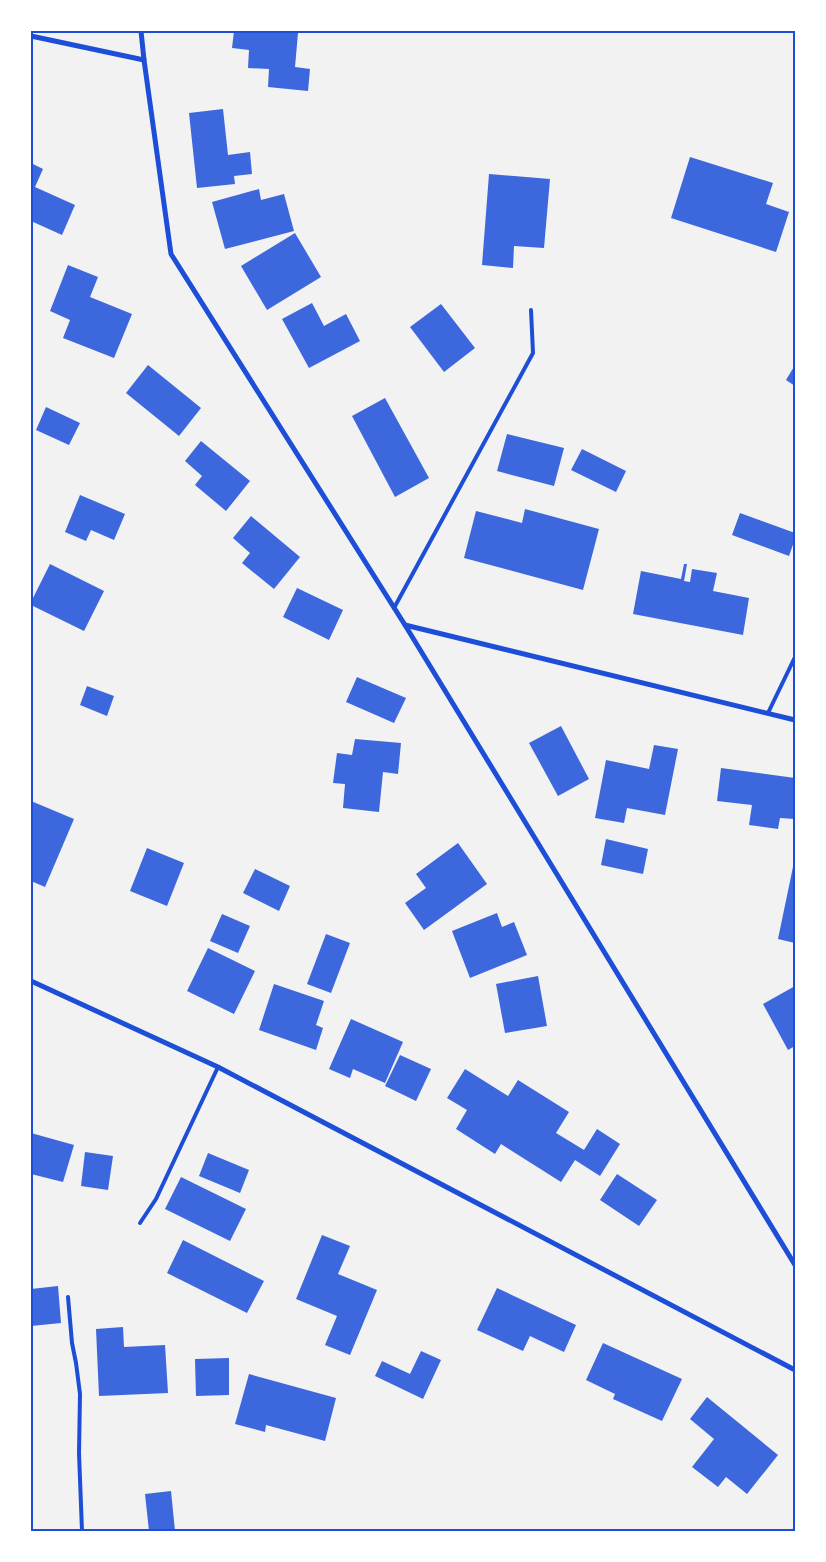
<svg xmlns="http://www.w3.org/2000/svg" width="826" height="1562" viewBox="0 0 826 1562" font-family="'Fira Sans Condensed',sans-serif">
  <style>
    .building { fill: #3d67dc }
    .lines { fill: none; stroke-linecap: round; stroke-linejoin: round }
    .service { stroke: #1d4ed8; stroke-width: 4 }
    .minor { stroke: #1d4ed8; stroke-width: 5 }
    .neatline { fill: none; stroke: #1d4ed8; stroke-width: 2 }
  </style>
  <rect width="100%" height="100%" fill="#f2f2f2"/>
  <g class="building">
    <polygon points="234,31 283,31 298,33 295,67 310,69 308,91 268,87 269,69 248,68 249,50 232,48"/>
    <polygon points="223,109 228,155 250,152 252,174 234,176 235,184 197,188 189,113"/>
    <polygon points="690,157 773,183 766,204 789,212 776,252 671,218"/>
    <polygon points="31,163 43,169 35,187 75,205 62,235 31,221"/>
    <polygon points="489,174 550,179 544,248 514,246 513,268 482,265"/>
    <polygon points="259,189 261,200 284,194 294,231 225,249 212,202"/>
    <polygon points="295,233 321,277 267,310 241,266"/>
    <polygon points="68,265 98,277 90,297 132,314 114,358 63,338 70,320 50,311"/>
    <polygon points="312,303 324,326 346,314 360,341 309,368 282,319"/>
    <polygon points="441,304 475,348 444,372 410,327"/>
    <polygon points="148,365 201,408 179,436 126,393"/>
    <polygon points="795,365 795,386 786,380"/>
    <polygon points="385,398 429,478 395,497 352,416"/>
    <polygon points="46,407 80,423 69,445 36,430"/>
    <polygon points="507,434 564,448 554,486 497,471"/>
    <polygon points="201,441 250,481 226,511 195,485 202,476 185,461"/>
    <polygon points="582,449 626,471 616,492 571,470"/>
    <polygon points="80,495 125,514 114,540 91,530 86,541 65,532"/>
    <polygon points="525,509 599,529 583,590 464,558 476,511 522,523"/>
    <polygon points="740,513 795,533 795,539 789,556 732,535"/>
    <polygon points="251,516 300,557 274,589 242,563 250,553 233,538"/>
    <polygon points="50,564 104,591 84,631 31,605 31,602"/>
    <polygon points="684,564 687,564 684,581 690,582 692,569 717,573 713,591 749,598 743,635 633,614 641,571 681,579"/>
    <polygon points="297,588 343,610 329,640 283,617"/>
    <polygon points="357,677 406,698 394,723 346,702"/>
    <polygon points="87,686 114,696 107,716 80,705"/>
    <polygon points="561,726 589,779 558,796 529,743"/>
    <polygon points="355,739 401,743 398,774 383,772 379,812 343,808 345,784 333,783 337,753 352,755"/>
    <polygon points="654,745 678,749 665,815 627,808 624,823 595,818 606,760 649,769"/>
    <polygon points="721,768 795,778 795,819 780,818 778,829 749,825 752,805 717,801"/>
    <polygon points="31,801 74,819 45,887 31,881"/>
    <polygon points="606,839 648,849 643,874 601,865"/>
    <polygon points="458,843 487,884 424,930 405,903 426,888 416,874"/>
    <polygon points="147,848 184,863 167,906 130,891"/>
    <polygon points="794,862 795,862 795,943 778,939"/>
    <polygon points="255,869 290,886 279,911 243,893"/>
    <polygon points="497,913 502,927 514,922 527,955 470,978 452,931"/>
    <polygon points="222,914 250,926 238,953 210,941"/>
    <polygon points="326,934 350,943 331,993 307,984"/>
    <polygon points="208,948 255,971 234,1014 187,991"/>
    <polygon points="538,976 547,1026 505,1033 496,984"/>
    <polygon points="274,984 324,1001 316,1025 323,1028 316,1050 259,1030"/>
    <polygon points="795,986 795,1046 788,1050 763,1004"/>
    <polygon points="351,1019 403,1042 385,1083 353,1069 350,1078 329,1069"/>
    <polygon points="400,1055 431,1069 416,1101 385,1086"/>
    <polygon points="465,1069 508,1096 518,1080 569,1112 556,1133 584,1150 597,1129 620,1144 600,1176 575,1160 561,1182 501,1144 495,1154 456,1129 467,1110 447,1098"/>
    <polygon points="31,1133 74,1145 63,1182 31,1174"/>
    <polygon points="85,1152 113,1156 108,1190 81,1186"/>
    <polygon points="208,1153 249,1170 240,1193 199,1176"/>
    <polygon points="617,1174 657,1200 639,1226 600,1200"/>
    <polygon points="181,1177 246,1209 230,1241 165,1209"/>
    <polygon points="322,1235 350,1246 338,1274 377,1290 350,1355 325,1345 337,1316 296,1299"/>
    <polygon points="183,1240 264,1281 247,1313 167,1273"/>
    <polygon points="58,1286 61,1323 31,1326 31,1289"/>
    <polygon points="497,1288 576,1325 564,1352 530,1336 523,1351 477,1330"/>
    <polygon points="123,1327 124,1347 165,1345 168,1393 99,1396 96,1329"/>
    <polygon points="603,1343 682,1379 662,1421 613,1399 615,1394 586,1380"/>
    <polygon points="421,1351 441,1360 423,1399 375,1376 382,1361 410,1374"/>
    <polygon points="229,1358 229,1395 196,1396 195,1359"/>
    <polygon points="249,1374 336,1398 325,1441 266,1425 265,1432 235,1424"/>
    <polygon points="707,1397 778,1455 747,1494 726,1477 718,1487 692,1467 714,1439 690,1419"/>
    <polygon points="171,1491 175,1531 149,1531 145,1494"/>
  </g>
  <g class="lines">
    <g class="service">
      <polyline points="394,608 533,353 531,310"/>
      <polyline points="768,713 795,657"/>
      <polyline points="140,1223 156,1199 218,1067"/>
      <polyline points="68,1297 72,1343 76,1363 80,1394 79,1453 82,1531"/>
    </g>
    <g class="minor">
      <polyline points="141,31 144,60 171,254 405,625 795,1265"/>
      <polyline points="31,36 144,60"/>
      <polyline points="405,625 795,720"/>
      <polyline points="31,981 218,1067 795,1370"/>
      <polyline points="794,1531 795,1530"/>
    </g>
  </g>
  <rect width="826" height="1562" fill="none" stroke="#ffffff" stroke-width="65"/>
  <rect x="32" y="32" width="762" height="1498" class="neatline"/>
</svg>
